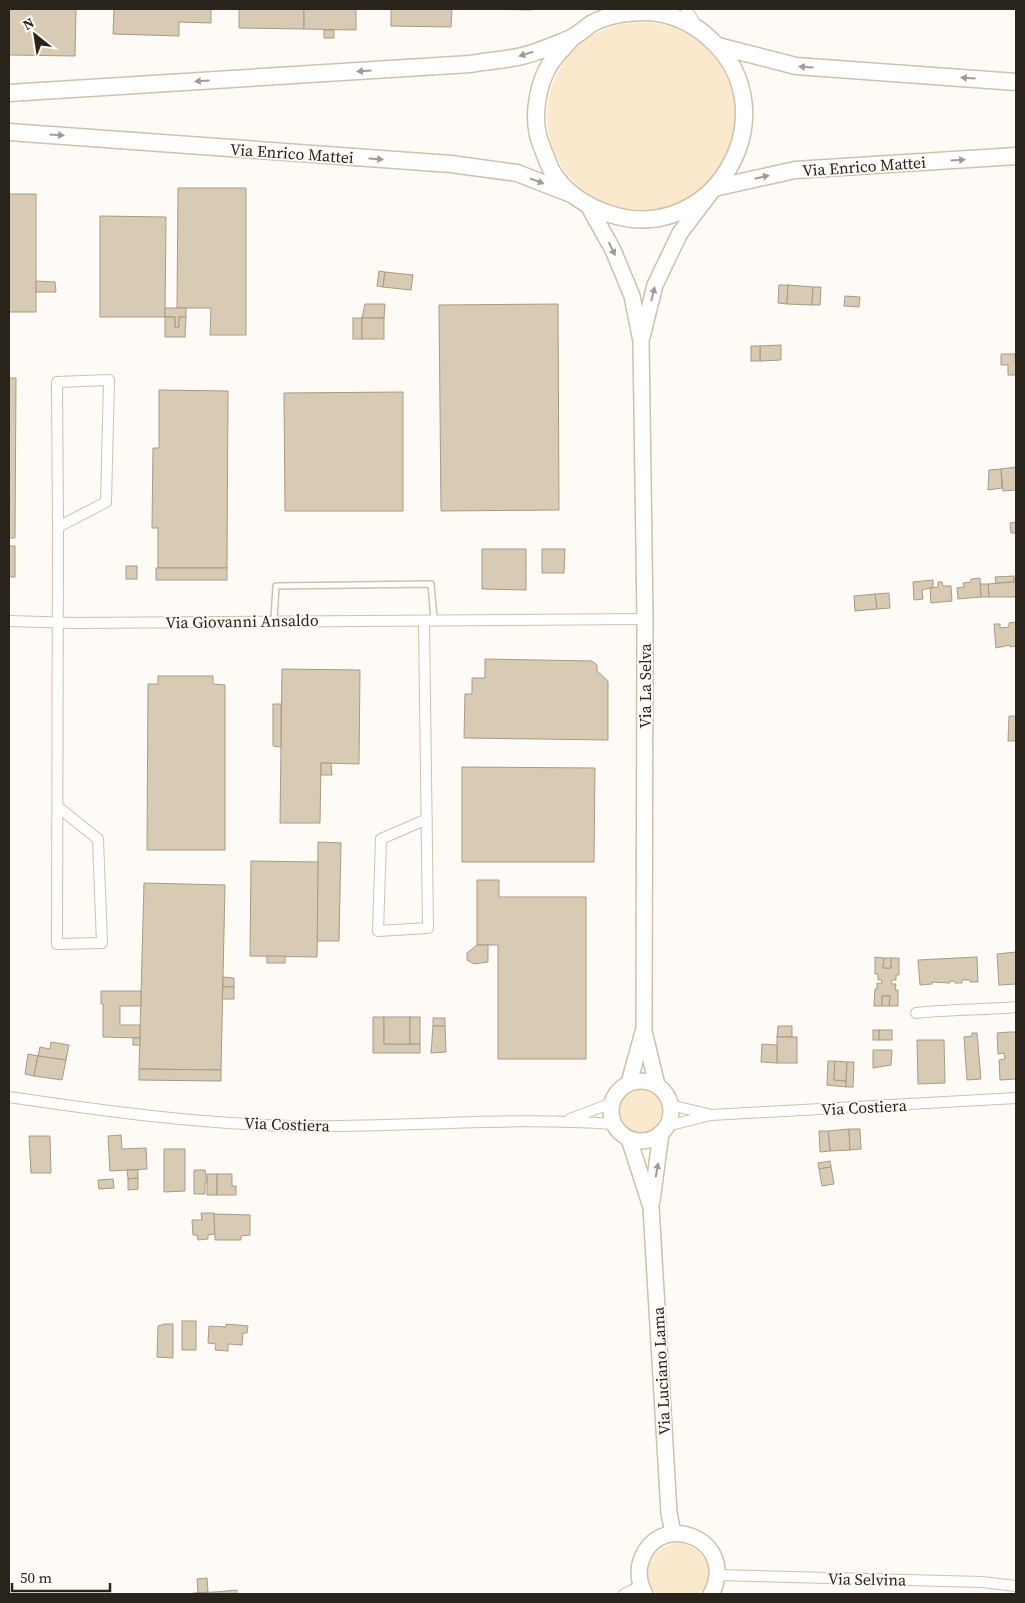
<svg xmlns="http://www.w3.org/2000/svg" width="1025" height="1603" viewBox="0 0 1025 1603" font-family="'Source Serif 4',serif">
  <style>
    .green { fill: #fae9cc }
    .building { fill: #d8cab3; stroke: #a89b84 }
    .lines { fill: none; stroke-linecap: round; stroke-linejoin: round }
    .lane-casing { stroke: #cfc1aa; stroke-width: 8 }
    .street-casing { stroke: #cfc1aa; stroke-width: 12 }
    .secondary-casing { stroke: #cfc1aa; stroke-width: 18 }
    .primary-casing { stroke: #cfc1aa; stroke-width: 19 }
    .lane { stroke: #fff; stroke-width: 5 }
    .street { stroke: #fff; stroke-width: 10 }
    .secondary { stroke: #fff; stroke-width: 15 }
    .primary { stroke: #fff; stroke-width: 16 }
    .oneway { fill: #9f9c98 }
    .labels { text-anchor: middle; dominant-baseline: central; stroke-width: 4; stroke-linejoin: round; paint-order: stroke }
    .street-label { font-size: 16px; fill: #29241b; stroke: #fefbf6 }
  </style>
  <rect width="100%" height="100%" fill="#fefbf6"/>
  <g class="green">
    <circle cx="641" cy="116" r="94"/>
    <circle cx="640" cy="1110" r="22"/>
    <path d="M680,1542c25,6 39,31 19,52h-42c-23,-20 -3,-49 23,-52z"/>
  </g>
  <g class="building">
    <polygon points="9,9 76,9 75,56 9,55"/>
    <polygon points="114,9 211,9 211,23 179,22 179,36 113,34"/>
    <polygon points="239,9 304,9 304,29 239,28"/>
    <polygon points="304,9 356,9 356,30 304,29"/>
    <polygon points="391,9 452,9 451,27 391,26"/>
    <polygon points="477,9 533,9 531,10"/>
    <rect x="324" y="30" width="10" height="8"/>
    <polygon points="178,188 246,188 246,335 210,335 211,308 177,308"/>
    <rect x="9" y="194" width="27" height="118"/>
    <polygon points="100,216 166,217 165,317 100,317"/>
    <polygon points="379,271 385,272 383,287 377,286"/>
    <polygon points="385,272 413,275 411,290 383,287"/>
    <polygon points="36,281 55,282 56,292 36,292"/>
    <polygon points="779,285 788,285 787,304 778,303"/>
    <polygon points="788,285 813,287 812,305 787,304"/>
    <polygon points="813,287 821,287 820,305 812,305"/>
    <polygon points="845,296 860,297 859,307 844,306"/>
    <polygon points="365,304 385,304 384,318 362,318"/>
    <polygon points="558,304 559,510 441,511 439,305"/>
    <polygon points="165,308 186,308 186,317 179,317 179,327 175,328 175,317 165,317"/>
    <polygon points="165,317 175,317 175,328 179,327 179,317 186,317 185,337 165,337"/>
    <rect x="353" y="318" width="9" height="21"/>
    <rect x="362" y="318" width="22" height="21"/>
    <polygon points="781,345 781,360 760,361 760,346"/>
    <rect x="751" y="346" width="9" height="15"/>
    <polygon points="1001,354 1015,354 1016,375 1008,375 1008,365 1001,365"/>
    <polygon points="9,378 16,378 15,538 9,538"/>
    <polygon points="159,390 228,391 227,568 158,568 158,528 152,528 153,448 159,448"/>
    <polygon points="403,392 403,511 285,511 284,393"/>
    <polygon points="1016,467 1016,490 1003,491 1001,469"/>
    <polygon points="1001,469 1002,488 988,490 989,470"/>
    <polygon points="1016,522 1016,533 1011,533 1010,523"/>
    <rect x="9" y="546" width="6" height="31"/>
    <polygon points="482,549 526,549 526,590 482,589"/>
    <polygon points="542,549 565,549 564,573 542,573"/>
    <rect x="126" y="566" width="11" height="13"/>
    <rect x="156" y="568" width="71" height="12"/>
    <polygon points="1014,576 1014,582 996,583 995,577"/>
    <polygon points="980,578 981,597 958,599 957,588 964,587 963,583 971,582 971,579"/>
    <polygon points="1014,579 1016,579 1016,597 989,597 988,584 1014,582"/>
    <polygon points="933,580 933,587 922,590 923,599 914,600 913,582"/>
    <polygon points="938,582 942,582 943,586 951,586 952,601 931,603 930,588 938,587"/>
    <polygon points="980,584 988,584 989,597 981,597"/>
    <polygon points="889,593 890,608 877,609 875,594"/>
    <polygon points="875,594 877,609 855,611 854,596"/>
    <polygon points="1016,622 1016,646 1010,647 1010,645 996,648 994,624 1000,624 1000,628 1009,627 1009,623"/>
    <polygon points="485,659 592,661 597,665 597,671 608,681 608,740 464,738 465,694 472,694 472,678 485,678"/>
    <polygon points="282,669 360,670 359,764 321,763 320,823 280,823"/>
    <polygon points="158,676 213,676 213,684 225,685 225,850 147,850 148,684 158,684"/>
    <polygon points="273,704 281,704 281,747 273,746"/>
    <polygon points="1009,716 1016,716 1016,741 1008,741"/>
    <polygon points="321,763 331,763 332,775 321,775"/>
    <polygon points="462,767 595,768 594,862 462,862"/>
    <polygon points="318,842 341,843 339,941 317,941"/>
    <polygon points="251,861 318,862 317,957 250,956"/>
    <polygon points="477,880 499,880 499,897 586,897 586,1059 498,1059 498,945 477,945"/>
    <polygon points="144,883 225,885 221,1070 139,1069"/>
    <polygon points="477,945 488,945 488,962 474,964 467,960 467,953"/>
    <polygon points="1016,952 1016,984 999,985 997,954"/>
    <rect x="267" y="956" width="18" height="7"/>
    <polygon points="875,957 884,958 883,968 891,968 891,958 899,958 899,975 896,975 896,980 892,980 891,984 896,984 895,990 898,990 898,1006 889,1006 890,996 882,996 882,1006 874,1006 875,989 877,989 877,983 881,984 882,980 878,980 878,974 875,974"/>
    <polygon points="977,957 978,982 970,982 970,980 962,980 962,983 955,983 954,981 950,981 950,983 932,982 932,984 920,985 918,960"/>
    <polygon points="884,958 891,958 891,968 883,968"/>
    <polygon points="223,977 234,978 234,987 223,987"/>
    <polygon points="223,987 234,987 234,999 222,999"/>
    <polygon points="101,991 141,991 141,1006 120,1006 120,1025 140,1025 140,1038 103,1037 103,1004 101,1004"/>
    <polygon points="882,996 890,996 889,1006 882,1006"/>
    <polygon points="373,1017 384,1017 384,1044 420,1044 420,1053 373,1053"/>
    <rect x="384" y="1017" width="26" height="27"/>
    <rect x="410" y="1017" width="10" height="27"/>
    <rect x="433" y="1018" width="12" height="8"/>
    <polygon points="433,1026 445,1026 446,1052 431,1053"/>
    <polygon points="778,1026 792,1026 792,1037 777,1037"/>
    <rect x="873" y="1030" width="6" height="10"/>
    <rect x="879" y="1030" width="13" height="10"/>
    <polygon points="1009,1032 1016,1032 1016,1079 1000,1080 999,1060 1005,1059 1004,1053 998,1054 997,1033"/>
    <polygon points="972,1033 977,1033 981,1079 967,1080 964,1037 972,1036"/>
    <rect x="777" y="1037" width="20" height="26"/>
    <rect x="133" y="1038" width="7" height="7"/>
    <polygon points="917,1040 944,1040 945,1083 918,1084"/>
    <polygon points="51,1042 69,1045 66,1060 38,1056 40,1047 50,1049"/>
    <polygon points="762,1044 777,1045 777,1063 761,1062"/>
    <polygon points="873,1050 892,1050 891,1065 873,1068"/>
    <polygon points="28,1054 38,1056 34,1076 25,1074"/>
    <polygon points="38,1056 66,1060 62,1080 34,1076"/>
    <polygon points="828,1061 835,1061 834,1080 846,1081 846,1087 827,1085"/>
    <polygon points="835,1061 847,1062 846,1081 834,1080"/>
    <polygon points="847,1062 854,1062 853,1087 846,1087"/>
    <polygon points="139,1069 221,1070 221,1081 139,1080"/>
    <polygon points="849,1129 850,1150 830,1151 828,1131"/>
    <polygon points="849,1129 860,1129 861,1149 850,1150"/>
    <polygon points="819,1131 828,1131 830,1151 820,1152"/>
    <polygon points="121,1135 122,1149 146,1148 147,1169 110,1171 108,1136"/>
    <polygon points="29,1136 50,1136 51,1173 31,1173"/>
    <polygon points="164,1149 185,1149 185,1191 164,1192"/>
    <polygon points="830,1161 831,1167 819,1169 818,1163"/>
    <polygon points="831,1167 834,1184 822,1186 819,1169"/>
    <polygon points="127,1170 138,1170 138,1178 128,1179"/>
    <polygon points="194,1170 205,1170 207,1182 205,1182 205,1194 194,1194"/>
    <rect x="207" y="1174" width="10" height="21"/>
    <polygon points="217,1174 232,1174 232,1186 236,1186 236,1195 217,1195"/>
    <polygon points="138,1178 138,1189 128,1190 128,1179"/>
    <polygon points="113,1179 114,1188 99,1189 98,1180"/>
    <polygon points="201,1213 214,1213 215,1234 208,1235 208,1239 198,1240 197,1235 193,1235 192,1220 202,1220"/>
    <polygon points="214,1214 250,1215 250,1235 241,1236 241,1240 215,1240"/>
    <rect x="182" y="1321" width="14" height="29"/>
    <polygon points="165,1324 173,1324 173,1358 157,1357 158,1326"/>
    <polygon points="226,1324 248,1326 247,1333 243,1333 242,1345 228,1344 228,1351 215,1350 216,1344 208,1343 209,1326 226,1327"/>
    <polygon points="207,1578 208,1592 198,1593 197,1579"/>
    <polygon points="237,1590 237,1594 216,1594 215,1592"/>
    <polygon points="215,1592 216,1594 193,1594 193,1593"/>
  </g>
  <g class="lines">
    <defs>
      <polyline id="lane" points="274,620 276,586 431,584 434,619"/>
      <g id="street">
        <polyline points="686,9 697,26"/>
        <polyline points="58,527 57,382 109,380 106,502 58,527 57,944 102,943 98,839 58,807"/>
        <polyline points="9,621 75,623 645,619"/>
        <polyline points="424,621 428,928 378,931 381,839 427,819"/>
        <path d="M916,1013c33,-4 67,-3 100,-6"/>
        <path d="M9,1097c95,14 190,27 286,29 106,2 212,-10 318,-2"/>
        <polyline points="670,1105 708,1114"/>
        <polyline points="570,1119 612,1103"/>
        <polyline points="667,1126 711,1115 1016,1098"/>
        <polyline points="718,1575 982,1582 1016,1586"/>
        <polyline points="624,1594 641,1586"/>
      </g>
      <g id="secondary">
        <polyline points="589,207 613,250 632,296 641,341 645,619 644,1031 657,1085"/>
        <polyline points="642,337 655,285 680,233 709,195"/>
        <circle cx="641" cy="1111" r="30"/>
        <polyline points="629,1083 643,1032"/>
        <polyline points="629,1139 651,1207 669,1513 673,1533"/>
        <polyline points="652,1201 661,1133"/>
        <path d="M645,1594c-6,-11 -8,-24 -3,-36 21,-50 97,-16 69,36"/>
      </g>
      <g id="primary">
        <polyline points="718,46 796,66 1016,82"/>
        <path d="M9,93l461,-29c17,-3 35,-4 52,-8 16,-4 32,-11 47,-17 8,-3 15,-10 22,-15 16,-9 37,-12 55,-12 22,0 47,11 63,26 85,75 2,215 -105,174 -24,-9 -49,-27 -57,-52 -3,-8 -7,-17 -9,-25 -5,-21 0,-52 12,-71 6,-9 15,-18 22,-26"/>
        <polyline points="9,132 451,164 517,173 571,194"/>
        <polyline points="714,188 795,170 1016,156"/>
      </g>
    </defs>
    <use href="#lane" class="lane-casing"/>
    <use href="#street" class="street-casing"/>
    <use href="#secondary" class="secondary-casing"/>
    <use href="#primary" class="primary-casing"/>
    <use href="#lane" class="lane"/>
    <use href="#street" class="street"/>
    <use href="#secondary" class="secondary"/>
    <use href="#primary" class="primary"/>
  </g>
  <defs><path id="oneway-solid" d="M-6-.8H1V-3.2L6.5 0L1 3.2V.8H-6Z" transform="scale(1.25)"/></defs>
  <g class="oneway">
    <use href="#oneway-solid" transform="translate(526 54) rotate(163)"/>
    <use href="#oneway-solid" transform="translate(806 67) rotate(-176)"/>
    <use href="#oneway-solid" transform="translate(364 71) rotate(176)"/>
    <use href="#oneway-solid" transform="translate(968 78) rotate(-176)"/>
    <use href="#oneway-solid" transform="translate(202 81) rotate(176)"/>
    <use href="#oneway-solid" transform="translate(57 135) rotate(4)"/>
    <use href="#oneway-solid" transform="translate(376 159) rotate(4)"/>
    <use href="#oneway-solid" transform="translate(958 160) rotate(-4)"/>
    <use href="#oneway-solid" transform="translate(762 177) rotate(-13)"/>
    <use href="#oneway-solid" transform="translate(537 181) rotate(21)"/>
    <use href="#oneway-solid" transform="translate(612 249) rotate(64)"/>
    <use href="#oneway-solid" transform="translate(653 294) rotate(-76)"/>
    <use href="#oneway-solid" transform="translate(657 1170) rotate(-80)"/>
  </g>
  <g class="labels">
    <g class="street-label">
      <text transform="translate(292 153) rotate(4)">Via Enrico Mattei</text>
      <text transform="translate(864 166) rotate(-4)">Via Enrico Mattei</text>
      <text transform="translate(242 621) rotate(-1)">Via Giovanni Ansaldo</text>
      <text transform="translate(645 686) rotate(-90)">Via La Selva</text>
      <text transform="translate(864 1107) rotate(-3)">Via Costiera</text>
      <text transform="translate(287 1124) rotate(2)">Via Costiera</text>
      <text transform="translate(661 1371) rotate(-93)">Via Luciano Lama</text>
      <text transform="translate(867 1579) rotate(1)">Via Selvina</text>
    </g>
  </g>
  <rect width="1025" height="1603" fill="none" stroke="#29241b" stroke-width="20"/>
  <g transform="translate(35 35) rotate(330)" stroke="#fefbf6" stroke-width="4" paint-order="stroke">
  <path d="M0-4L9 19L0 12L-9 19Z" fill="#29241b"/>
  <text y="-8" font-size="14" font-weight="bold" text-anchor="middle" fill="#29241b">N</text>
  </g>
  <path d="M12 1583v8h98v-8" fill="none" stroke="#29241b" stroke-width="2.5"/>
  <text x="20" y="1583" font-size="15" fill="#29241b" stroke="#fefbf6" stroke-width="4" paint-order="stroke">50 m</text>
</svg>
